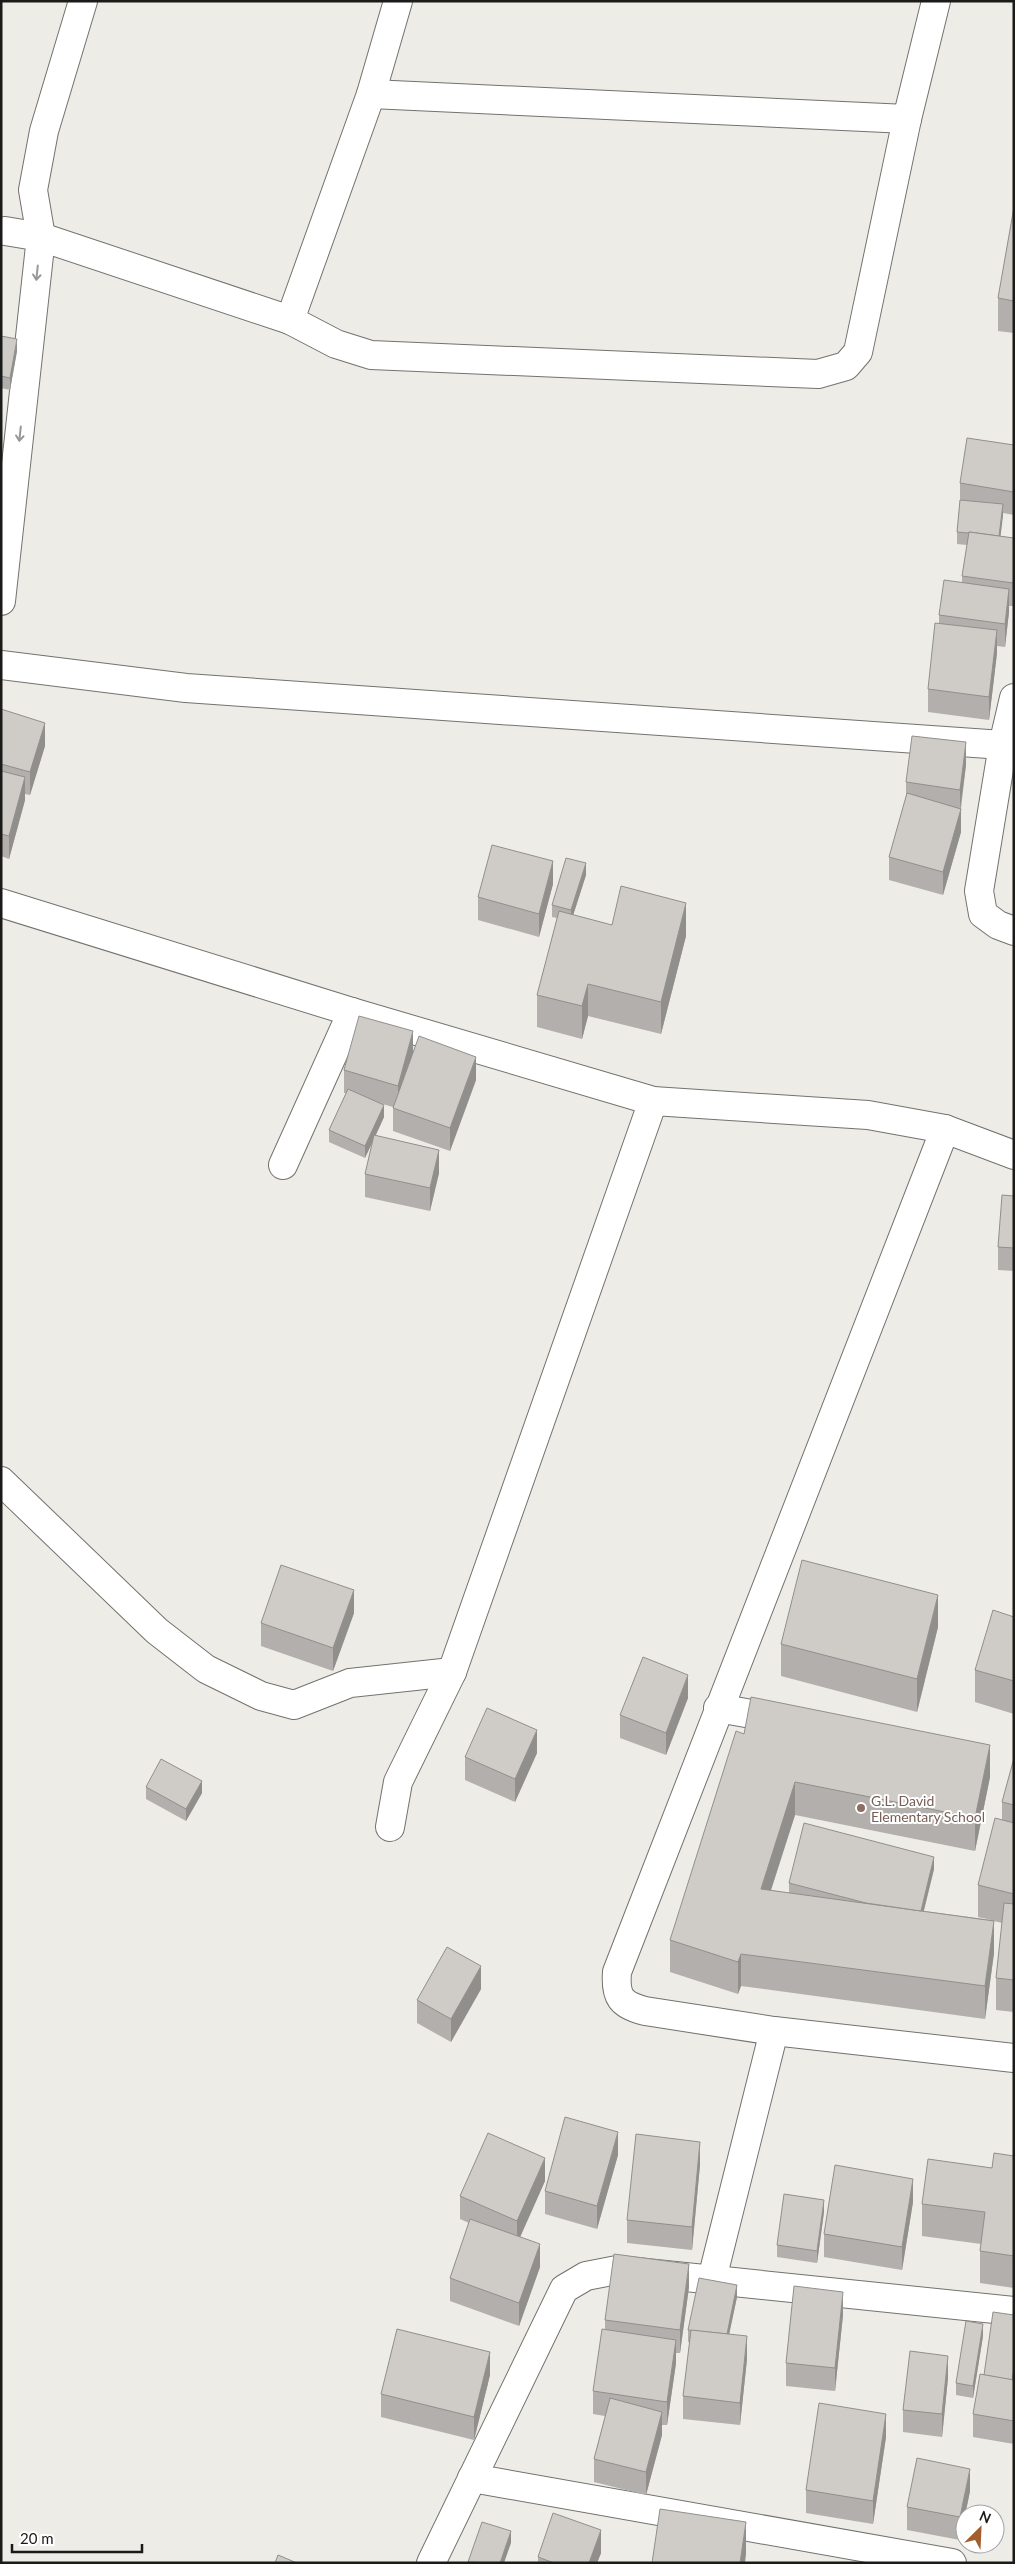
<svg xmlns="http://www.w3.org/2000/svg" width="1015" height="2564" viewBox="0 0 1015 2564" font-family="Lato,sans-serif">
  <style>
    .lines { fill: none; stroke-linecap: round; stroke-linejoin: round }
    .minor-casing { stroke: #74726e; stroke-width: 30 }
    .minor { stroke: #fff; stroke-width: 28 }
    .wall { fill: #b2afac }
    .shaded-wall { fill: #918f8c }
    .building { fill: #cfccc8; stroke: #918f8c }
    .oneway { stroke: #989897 }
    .education-dot { fill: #8d6e63; stroke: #fff; stroke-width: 2 }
    .labels { text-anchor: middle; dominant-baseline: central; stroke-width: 4; stroke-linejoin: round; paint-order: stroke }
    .education-label { font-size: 14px; fill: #785e54; stroke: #fff; text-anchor: start }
  </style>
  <rect width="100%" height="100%" fill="#eeece7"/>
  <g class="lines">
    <defs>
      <g id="minor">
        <polyline points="398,1 371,94 290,320 336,344 371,355 818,374 846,366 858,352 907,119 936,1"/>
        <polyline points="371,94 907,119"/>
        <polyline points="5,231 41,237 290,320"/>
        <polyline points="1,601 41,237 33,190 44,131 83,1"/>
        <polyline points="1,665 186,688 1003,745 1014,749"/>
        <polyline points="1014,698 1003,745 979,891 983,914 998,925 1014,931"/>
        <polyline points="1,903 352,1012 653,1101 868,1115 945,1129 1014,1155"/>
        <path d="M945,1129l-328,843c-2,25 4,33 28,39l129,20 240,27"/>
        <polyline points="283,1165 352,1012"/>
        <polyline points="1,1481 157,1631 206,1669 261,1696 294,1705 350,1683 452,1672"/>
        <polyline points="718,1708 785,1720"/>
        <polyline points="390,1827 398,1782 452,1672 653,1101"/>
        <polyline points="712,2279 774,2031"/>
        <polyline points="472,2478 952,2563"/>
        <polyline points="431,2563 564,2289 586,2276 617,2270 1014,2311"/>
      </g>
    </defs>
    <use href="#minor" class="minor-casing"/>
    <use href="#minor" class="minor"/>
  </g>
  <g class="wall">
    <polygon points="1014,207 1014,333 998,331 998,298"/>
    <polygon points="1,336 17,351 10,390 1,388"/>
    <polygon points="1014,445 1014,515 1003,513 1000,536 1014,538 1013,606 1009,606 1009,612 1005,647 997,646 997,653 989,720 928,712 928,689 939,623 939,615 962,582 962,576 967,545 957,544 957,532 960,500 960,483"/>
    <polygon points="1,709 45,746 30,795 25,794 25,800 9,859 1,856"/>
    <polygon points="966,765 961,809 961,832 943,895 889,880 889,857 906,797 906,782"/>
    <polygon points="586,875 573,915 612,925 686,936 661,1034 588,1016 582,1039 537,1027 537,995 557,918 552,917 552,905"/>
    <polygon points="553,884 539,937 478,920 478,897"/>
    <polygon points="413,1053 476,1080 450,1151 393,1131 393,1107 379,1103 384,1117 376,1135 439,1173 430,1211 365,1197 365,1174 372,1143 365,1158 329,1142 329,1130 346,1093 344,1093 344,1070"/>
    <polygon points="1014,1196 1014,1271 998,1270 998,1247"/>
    <polygon points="354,1613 333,1671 261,1646 261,1623"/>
    <polygon points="1014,1617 1014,1714 975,1702 975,1670"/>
    <polygon points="938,1627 917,1712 781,1676 781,1644"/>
    <polygon points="688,1698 666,1755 620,1738 620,1715"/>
    <polygon points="744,1734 990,1777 975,1851 795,1815 771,1890 789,1893 789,1883 934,1869 924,1911 992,1920 978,1917 978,1885 1002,1820 1002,1802 1014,1758 1014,2012 996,2010 996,1978 1002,1923 994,1921 994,1953 985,2019 741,1986 738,1994 670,1972 670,1940"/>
    <polygon points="537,1753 515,1802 465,1780 465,1757"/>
    <polygon points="146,1787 202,1793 186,1821 146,1799"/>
    <polygon points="481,1989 451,2042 417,2023 417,2000"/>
    <polygon points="618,2155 597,2229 545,2214 545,2191"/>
    <polygon points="1014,2156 1014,2288 980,2283 980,2251 981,2244 922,2236 922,2204"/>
    <polygon points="700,2165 692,2250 627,2243 627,2220"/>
    <polygon points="545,2181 520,2237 540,2267 519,2326 450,2301 450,2278 469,2223 460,2219 460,2196"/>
    <polygon points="913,2202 902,2270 824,2257 824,2234"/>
    <polygon points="824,2212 817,2263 777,2257 777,2245"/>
    <polygon points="689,2287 680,2353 676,2353 676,2363 667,2425 662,2425 662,2435 646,2495 594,2482 594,2459 605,2416 593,2414 593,2391 605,2329 605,2320"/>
    <polygon points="737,2297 729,2334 747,2359 740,2425 683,2419 683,2396 690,2342 688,2342 688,2330"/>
    <polygon points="843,2315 835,2391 786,2386 786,2363"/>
    <polygon points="1014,2315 1014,2444 973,2437 973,2414"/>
    <polygon points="983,2336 973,2398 956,2395 956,2383"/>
    <polygon points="490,2375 474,2440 381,2417 381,2394"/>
    <polygon points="948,2378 942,2437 903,2432 903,2410"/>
    <polygon points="886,2437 873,2524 806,2513 806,2490"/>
    <polygon points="970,2491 960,2540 907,2530 907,2507"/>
    <polygon points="601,2553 597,2563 538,2563 538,2557"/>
  </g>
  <g class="shaded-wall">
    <polygon points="17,339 17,351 10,390 10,378"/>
    <polygon points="1003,504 1003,516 999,549 999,537"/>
    <polygon points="1014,576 1014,599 1013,606 1013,583"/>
    <polygon points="1009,589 1009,612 1005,647 1005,624"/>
    <polygon points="997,630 997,653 989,720 989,697"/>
    <polygon points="45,723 45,746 30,795 30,772"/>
    <polygon points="966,742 966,765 960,810 961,809 961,832 943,895 943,872 960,811 960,790"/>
    <polygon points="25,777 25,800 9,859 9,836"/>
    <polygon points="553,861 553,884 539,937 539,914"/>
    <polygon points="586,863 586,875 571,922 571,910"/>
    <polygon points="686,903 686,936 661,1034 661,1002"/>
    <polygon points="588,984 588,1016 582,1039 582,1006"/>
    <polygon points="413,1031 413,1054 398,1108 398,1086"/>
    <polygon points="476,1057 476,1080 450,1151 450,1128"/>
    <polygon points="384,1105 384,1117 365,1158 365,1146"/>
    <polygon points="439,1150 439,1173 430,1211 430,1188"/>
    <polygon points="354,1590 354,1613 333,1671 333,1648"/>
    <polygon points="938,1595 938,1627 917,1712 917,1679"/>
    <polygon points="688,1675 688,1698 666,1755 666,1733"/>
    <polygon points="537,1730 537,1753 515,1802 515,1779"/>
    <polygon points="990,1745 990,1777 975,1851 975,1818"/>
    <polygon points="202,1781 202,1793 186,1821 186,1809"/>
    <polygon points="795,1782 795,1815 761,1921 761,1889"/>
    <polygon points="934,1857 934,1869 919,1929 919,1917"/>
    <polygon points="994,1921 994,1953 985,2019 985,1986"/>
    <polygon points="741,1954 741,1986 738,1994 738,1962"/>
    <polygon points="481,1966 481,1989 451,2042 451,2019"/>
    <polygon points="618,2132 618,2155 597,2229 597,2206"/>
    <polygon points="700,2142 700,2165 692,2250 692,2227"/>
    <polygon points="545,2158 545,2181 517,2244 517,2221"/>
    <polygon points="913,2179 913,2202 902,2270 902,2247"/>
    <polygon points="824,2200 824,2212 817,2263 817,2251"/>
    <polygon points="540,2244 540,2267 519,2326 519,2303"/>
    <polygon points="689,2264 689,2287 680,2353 680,2330"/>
    <polygon points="737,2285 737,2297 726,2349 726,2337"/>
    <polygon points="843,2292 843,2315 835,2391 835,2368"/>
    <polygon points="983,2324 983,2336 973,2398 973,2386"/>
    <polygon points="747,2336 747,2359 740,2425 740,2403"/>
    <polygon points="676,2340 676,2363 667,2425 667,2402"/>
    <polygon points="490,2352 490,2375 474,2440 474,2417"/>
    <polygon points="948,2356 948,2378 942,2437 942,2414"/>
    <polygon points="662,2412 662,2435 646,2495 646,2472"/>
    <polygon points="886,2414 886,2437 873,2524 873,2501"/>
    <polygon points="970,2469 970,2491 960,2540 960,2517"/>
    <polygon points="746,2522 746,2554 745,2563 740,2563"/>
    <polygon points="601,2530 601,2553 597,2563 589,2563"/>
    <polygon points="511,2531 511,2543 504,2563 500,2563"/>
  </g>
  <g class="building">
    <polygon points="1014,207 1014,301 998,298"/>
    <polygon points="1,336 17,339 10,378 1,376"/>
    <polygon points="967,438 1014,445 1014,492 960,483"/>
    <polygon points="960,500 1003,504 999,536 969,532 968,533 957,532"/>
    <polygon points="969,532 1014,538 1014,576 1013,583 962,576"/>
    <polygon points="944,580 1009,589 1005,624 939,615"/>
    <polygon points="935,623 997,630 989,697 928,689"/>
    <polygon points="1,709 45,723 30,772 1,764"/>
    <polygon points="912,736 966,742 960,790 906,782"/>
    <polygon points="1,771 25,777 9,836 1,834"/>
    <polygon points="907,793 961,809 943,872 889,857"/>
    <polygon points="492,845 553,861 539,914 478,897"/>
    <polygon points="566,858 586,863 571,910 552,905"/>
    <polygon points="621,886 686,903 661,1002 588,984 582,1006 537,995 559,911 612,925"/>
    <polygon points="359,1016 413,1031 398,1086 344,1070"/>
    <polygon points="419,1036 476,1057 450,1128 393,1108"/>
    <polygon points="348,1089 384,1105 365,1146 329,1130"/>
    <polygon points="374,1135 439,1150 430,1188 365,1174"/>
    <polygon points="1002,1195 1014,1196 1014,1248 998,1247"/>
    <polygon points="802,1560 938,1595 917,1679 781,1644"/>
    <polygon points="281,1565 354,1590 333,1648 261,1623"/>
    <polygon points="993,1610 1014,1617 1014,1681 975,1670"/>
    <polygon points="643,1657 688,1675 666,1733 620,1715"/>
    <polygon points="751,1697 990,1745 975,1818 795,1782 761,1889 994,1921 985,1986 741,1954 738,1962 670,1940 736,1731 744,1734"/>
    <polygon points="487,1708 537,1730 515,1779 465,1757"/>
    <polygon points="1014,1758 1014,1805 1002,1802"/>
    <polygon points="161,1759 202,1781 186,1809 146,1787"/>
    <polygon points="995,1818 1014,1823 1014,1894 978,1885"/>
    <polygon points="804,1823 934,1857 921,1911 866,1903 789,1883"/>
    <polygon points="1004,1903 1014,1904 1014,1980 996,1978"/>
    <polygon points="447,1947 481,1966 451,2019 417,2000"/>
    <polygon points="565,2117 618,2132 597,2206 545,2191"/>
    <polygon points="488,2133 545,2158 517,2221 460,2196"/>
    <polygon points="636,2134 700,2142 692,2227 627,2220"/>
    <polygon points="994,2153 1014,2156 1014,2256 980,2251 985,2212 922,2204 928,2159 992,2168"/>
    <polygon points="835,2165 913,2179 902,2247 824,2234"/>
    <polygon points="784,2194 824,2200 817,2251 777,2245"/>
    <polygon points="470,2219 540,2244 519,2303 450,2278"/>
    <polygon points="614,2254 689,2264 680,2330 605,2320"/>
    <polygon points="699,2278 737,2285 727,2334 688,2330"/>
    <polygon points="794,2286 843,2292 835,2368 786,2363"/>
    <polygon points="993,2312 1014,2315 1014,2368 1012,2380 984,2375"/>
    <polygon points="966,2321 983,2324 973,2386 956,2383"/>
    <polygon points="397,2329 490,2352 474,2417 381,2394"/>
    <polygon points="602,2329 676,2340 667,2402 593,2391"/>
    <polygon points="691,2330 747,2336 740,2403 683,2396"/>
    <polygon points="910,2351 948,2356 942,2414 903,2410"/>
    <polygon points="980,2374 1014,2380 1014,2421 973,2414"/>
    <polygon points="610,2398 662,2412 646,2472 594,2459"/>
    <polygon points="819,2403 886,2414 873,2501 806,2490"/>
    <polygon points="917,2458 970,2469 960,2517 907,2507"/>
    <polygon points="660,2509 746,2522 740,2563 652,2563"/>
    <polygon points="553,2513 601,2530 589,2563 554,2563 538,2557"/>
    <polygon points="482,2522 511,2531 500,2563 468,2562"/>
    <polygon points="278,2555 297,2563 275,2563"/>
  </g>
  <defs><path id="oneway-shaft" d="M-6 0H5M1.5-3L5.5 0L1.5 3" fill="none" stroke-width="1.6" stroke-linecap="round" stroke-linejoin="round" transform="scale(1.25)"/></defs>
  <g class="oneway">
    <use href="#oneway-shaft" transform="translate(37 273) rotate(96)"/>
    <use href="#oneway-shaft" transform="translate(20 434) rotate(96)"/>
  </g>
  <circle class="education-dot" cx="861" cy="1808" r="5"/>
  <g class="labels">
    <g class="education-label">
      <text x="871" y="1800">G.L. David<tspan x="871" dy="16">Elementary School</tspan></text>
    </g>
  </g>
  <rect width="1015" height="2564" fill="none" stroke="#1a1a18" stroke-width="5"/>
  <g transform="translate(980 2529) rotate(24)"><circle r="24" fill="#ffffff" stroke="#a3a3a3"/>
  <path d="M0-4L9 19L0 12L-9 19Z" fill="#a25f2d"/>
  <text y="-8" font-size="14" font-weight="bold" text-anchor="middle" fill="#1a1a18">N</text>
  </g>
  <path d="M12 2544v8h130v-8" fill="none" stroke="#1a1a18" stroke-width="2.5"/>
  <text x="20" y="2544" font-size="15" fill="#1a1a18" stroke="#ffffff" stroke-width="4" paint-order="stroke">20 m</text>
</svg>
